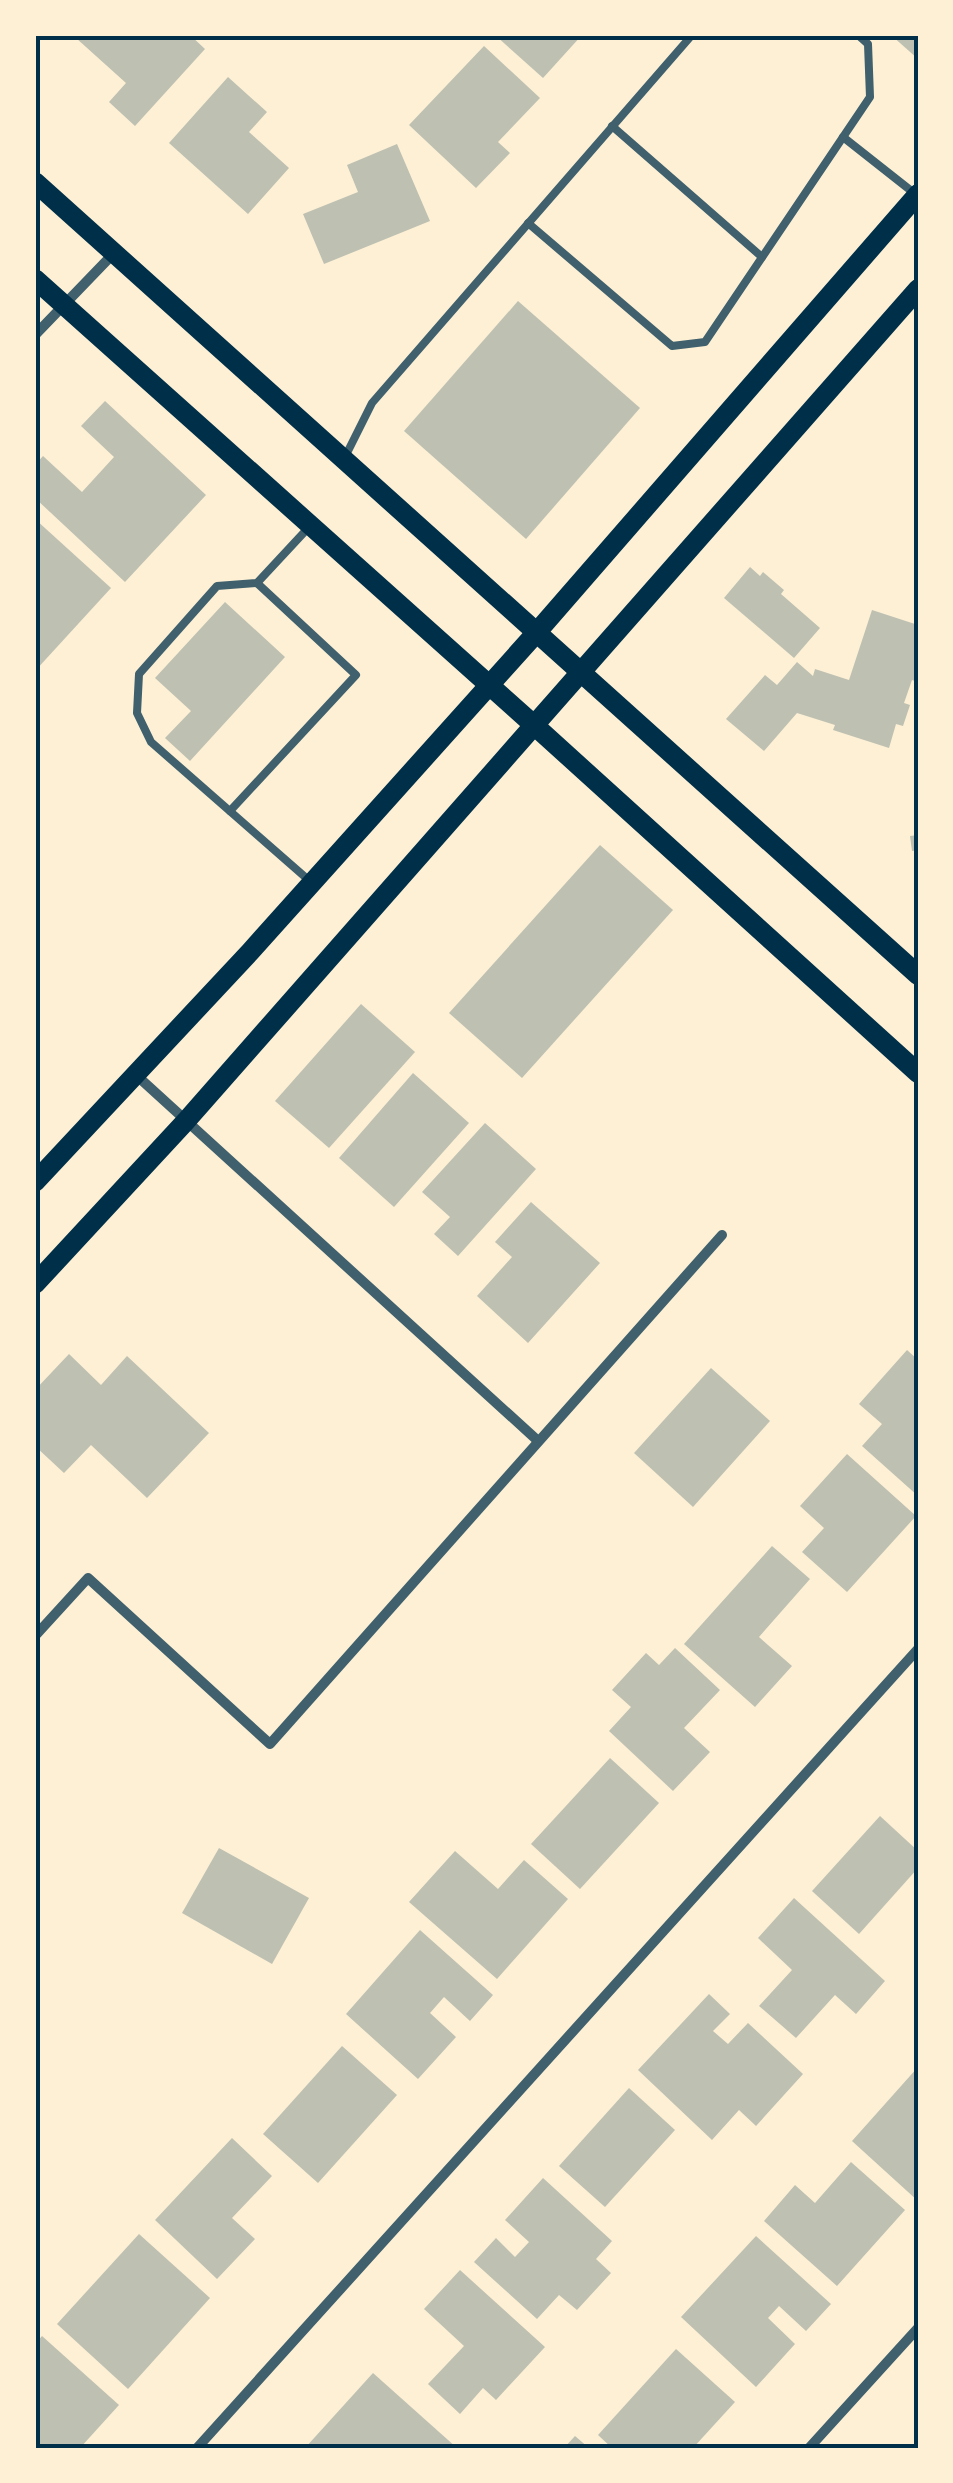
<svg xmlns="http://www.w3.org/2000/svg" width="953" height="2483" viewBox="0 0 953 2483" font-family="'Exo 2',sans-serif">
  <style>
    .building { fill: #bec0b2 }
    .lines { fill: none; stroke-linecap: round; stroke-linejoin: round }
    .service { stroke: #3f606c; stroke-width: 8 }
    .minor { stroke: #3f606c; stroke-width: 10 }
    .secondary { stroke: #003049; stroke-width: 20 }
    .neatline { fill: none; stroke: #003049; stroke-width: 4 }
  </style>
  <rect width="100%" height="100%" fill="#fdf0d5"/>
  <g class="building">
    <polygon points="79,35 190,35 205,49 135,126 109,102 126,83 76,38"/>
    <polygon points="495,35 582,35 543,78"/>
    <polygon points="891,35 918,35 918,59"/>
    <polygon points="484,46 540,98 498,142 510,153 476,188 409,125"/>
    <polygon points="228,77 267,112 249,132 289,168 248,214 169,143"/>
    <polygon points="397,144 430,221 324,264 303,214 358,192 347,165"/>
    <polygon points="518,301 640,408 526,539 404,431"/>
    <polygon points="105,401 206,495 125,582 35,498 35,465 43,456 82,492 114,457 81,426"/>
    <polygon points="35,519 111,588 35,671"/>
    <polygon points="750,567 760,576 763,572 784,590 781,594 820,628 794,658 724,598"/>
    <polygon points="225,602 285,657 190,761 165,738 191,711 155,678"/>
    <polygon points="872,610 918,625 918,682 912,680 904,703 910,705 903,726 896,724 889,748 833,730 835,725 797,713 764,751 726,719 765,675 777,685 797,662 813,676 815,669 849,680"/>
    <polygon points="918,835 918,850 912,851 910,836"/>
    <polygon points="600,845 673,910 522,1078 449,1013"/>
    <polygon points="361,1004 415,1052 329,1148 275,1101"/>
    <polygon points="413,1073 469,1123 394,1207 339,1158"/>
    <polygon points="485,1123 536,1169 458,1256 434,1234 450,1217 422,1192"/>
    <polygon points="531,1202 600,1263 528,1343 477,1296 512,1257 495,1242"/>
    <polygon points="907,1350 918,1360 918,1496 862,1446 882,1424 859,1404"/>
    <polygon points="69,1354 101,1385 127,1356 209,1433 147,1498 91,1445 64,1473 35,1446 35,1390"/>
    <polygon points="711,1368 770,1421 693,1507 634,1453"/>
    <polygon points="847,1454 916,1516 847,1592 802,1552 824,1528 800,1506"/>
    <polygon points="772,1546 810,1579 759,1637 792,1666 755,1707 684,1644"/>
    <polygon points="675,1648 720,1690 684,1728 710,1752 673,1791 609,1731 631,1707 612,1690 646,1653 659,1665"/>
    <polygon points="610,1758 659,1803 580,1889 531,1844"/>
    <polygon points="880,1816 918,1851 918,1868 859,1934 812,1891"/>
    <polygon points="219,1848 309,1898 272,1964 182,1913"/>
    <polygon points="455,1851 498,1889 524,1860 568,1899 497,1979 409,1902"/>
    <polygon points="794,1898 885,1981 856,2014 835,1995 796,2038 759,2006 792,1970 758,1938"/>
    <polygon points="420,1930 493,1995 470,2021 444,1997 430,2013 456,2037 418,2079 346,2014"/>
    <polygon points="709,1994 730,2014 713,2031 728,2044 748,2023 803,2074 756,2126 739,2110 712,2140 638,2070"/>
    <polygon points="342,2046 397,2095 318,2183 263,2134"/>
    <polygon points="918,2067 916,2133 918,2201 852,2141"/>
    <polygon points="629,2088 675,2130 605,2207 559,2166"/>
    <polygon points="232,2138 272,2176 232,2218 255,2239 217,2279 155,2220"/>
    <polygon points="851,2162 905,2210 837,2286 764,2221 795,2185 815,2203"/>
    <polygon points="543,2178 612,2241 596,2259 611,2273 577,2310 559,2295 537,2319 474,2262 496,2238 515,2257 529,2242 505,2220"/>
    <polygon points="139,2234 210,2298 128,2389 57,2324"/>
    <polygon points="756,2236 831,2304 806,2331 779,2306 768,2318 795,2344 756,2387 681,2317"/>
    <polygon points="460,2270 545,2347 496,2400 483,2388 460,2414 428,2384 464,2346 424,2309"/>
    <polygon points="42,2336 119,2405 80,2448 35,2448 35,2344"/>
    <polygon points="676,2349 735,2402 693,2448 612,2448 598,2435"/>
    <polygon points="373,2373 457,2448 305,2448"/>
    <polygon points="575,2436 589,2448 564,2448"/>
  </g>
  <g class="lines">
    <g class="service">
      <polyline points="612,126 762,257"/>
      <polyline points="843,137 914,193"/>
      <polyline points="528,223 672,346 705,342 870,97 868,44 858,35"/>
      <polyline points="346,455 372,403 692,35"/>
      <polyline points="310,526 257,583 217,586 139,674 137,713 151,742 312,883"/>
      <polyline points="230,811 356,675 257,583"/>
    </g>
    <g class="minor">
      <polyline points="35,335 114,253"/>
      <polyline points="135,1074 537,1440"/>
      <polyline points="35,1636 88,1578 270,1744 722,1235"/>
      <polyline points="197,2448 918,1649"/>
      <polyline points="809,2448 918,2328"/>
    </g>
    <g class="secondary">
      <polyline points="35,182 918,975"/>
      <polyline points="35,279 535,726 918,1073"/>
      <polyline points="35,1182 250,952 537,632 918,194"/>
      <polyline points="35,1284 186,1121 918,289"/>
    </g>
  </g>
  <rect width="953" height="2483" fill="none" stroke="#fdf0d5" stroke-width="75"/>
  <rect x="38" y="38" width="878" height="2408" class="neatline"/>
</svg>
